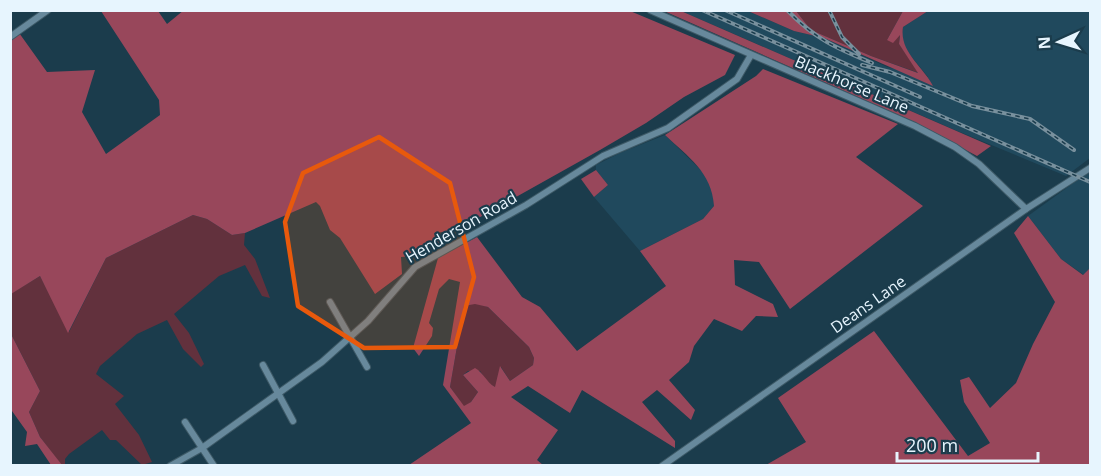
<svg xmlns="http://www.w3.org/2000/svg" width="1101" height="476" viewBox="0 0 1101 476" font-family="'Open Sans',sans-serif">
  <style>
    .built { fill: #20495d }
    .green { fill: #62313d }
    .forest { fill: #98475b; fill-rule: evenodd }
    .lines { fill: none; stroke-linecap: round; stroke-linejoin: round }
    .minor-casing { stroke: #3d5966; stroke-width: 8 }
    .minor { stroke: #67899c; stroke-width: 6 }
    .rail-casing { stroke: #78909d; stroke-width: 4 }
    .rail { stroke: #1b3c4c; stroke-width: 1.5; stroke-dasharray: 4.5; stroke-linecap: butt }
    .marked { fill: #e8590c; fill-opacity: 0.2; stroke: #e8590c; stroke-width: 4.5; stroke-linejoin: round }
    .labels { text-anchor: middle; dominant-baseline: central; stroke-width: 4.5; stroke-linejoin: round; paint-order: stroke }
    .street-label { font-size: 16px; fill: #e7f5fe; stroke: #1b3c4c }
  </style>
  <rect width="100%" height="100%" fill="#1b3c4c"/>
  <g class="built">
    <polygon points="681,11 748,11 794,31 824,38 887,67 928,77 906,50 901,38 903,27 928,11 1090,11 1090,158 1066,176 955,130"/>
    <polygon points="665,135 704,173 713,190 714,206 703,219 640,251 594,197 608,185 596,170 596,165 620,153"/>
    <polygon points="1090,171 1090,268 1084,275 1061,259 1028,216"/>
  </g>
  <g class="green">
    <polygon points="796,11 903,11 887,40 900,34 899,44 919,73 871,56 811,30"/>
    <polygon points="193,215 207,219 232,235 245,233 244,245 255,259 270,298 262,296 245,265 219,276 174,314 189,333 204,364 201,367 183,349 167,320 137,334 100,366 96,374 124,396 115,404 139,435 152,462 142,465 116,440 110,440 102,430 69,454 65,459 65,465 62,466 40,437 29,412 40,391 11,334 10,294 40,276 69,332 106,258"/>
    <polygon points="475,303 488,307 529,347 534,358 533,365 510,381 501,367 496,388 487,382 480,371 468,371 463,375 478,392 471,402 464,407 450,387 464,306"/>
  </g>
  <g class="forest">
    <polygon points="184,10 630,11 735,55 725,75 684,97 646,123 600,150 457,230 435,233 442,241 426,255 401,257 402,274 375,294 340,238 330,230 320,206 316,202 245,233 232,235 207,219 193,215 106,258 68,333 40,276 11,294 10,35 17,30 47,72 95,70 82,112 106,154 160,115 159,100 101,11 158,11 167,24"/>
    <polygon points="664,11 681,11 991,146 977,156 910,120"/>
    <path d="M748,11h48l15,19 60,26 47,17 -19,-29 1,-9 -7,8 -6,-3 16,-29h25l-25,16c-4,25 20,39 30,59l-109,-48 -30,-7z"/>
    <path d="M763,69l135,55 -42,33 67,49 -133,103 -31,-47 -25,-2 1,25 38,19 5,13 -22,-1 -14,15 -28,-12 -20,27 -5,16 -20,18 26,30 -4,10 -34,-30 -15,12 33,39v7l-93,-58 -12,23 -42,-27 -17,11 47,33 -21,30 6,5h-134l62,-42 -28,-38 17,-103 -11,-3 -10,10 -10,34 4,5 -1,8 -13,20 -6,-8 25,-90 39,-21 45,60 18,10 37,44 89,-65 -26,-35 63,-32 11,-13c-2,-34 -26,-49 -49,-71l91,-59zM475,304l13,3 41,40 5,11 -1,7 -23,16 -10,-15 -5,21c-9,-5 -11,-14 -20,-19l-12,7 15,17 -7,10 -7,4 -14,-19 14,-81z"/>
    <polygon points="596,170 608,185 594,197 581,179"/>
    <polygon points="1028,216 1061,259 1083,275 1090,268 1090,465 766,465 806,442 778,398 874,331 968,456 990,443 964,402 960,380 969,377 990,408 1016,383 1033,344 1055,302 1014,233"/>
    <polygon points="11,334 40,391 29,412 40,437 62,465 51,465 37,444 25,446 27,432 12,411 11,411"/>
  </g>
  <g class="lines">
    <defs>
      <g id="minor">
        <polyline points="650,10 915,126 955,147 979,164 1026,209"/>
        <polyline points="10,37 48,10"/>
        <polyline points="330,302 367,367"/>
        <polyline points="263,365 293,421"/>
        <polyline points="185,422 214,466"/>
        <polyline points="170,466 202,448 322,362 368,321 415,267 526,205 603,156 668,128 737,79 751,55"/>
        <polyline points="662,466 1026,209 1090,168"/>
      </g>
    </defs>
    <use href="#minor" class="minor-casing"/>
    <use href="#minor" class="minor"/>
    <defs>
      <g id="rail">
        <polyline points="702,10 1090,182"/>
        <polyline points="725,10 920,97"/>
        <path d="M787,10c28,29 49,38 85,53"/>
        <polyline points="829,10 842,37 859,54"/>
        <polyline points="862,65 890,72 972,106 1030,119 1074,150"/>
      </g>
    </defs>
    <use href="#rail" class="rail-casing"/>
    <use href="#rail" class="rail"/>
  </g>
  <path class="marked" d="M379,137l71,46 24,94 -19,70 -91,1 -66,-42 -13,-84 18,-49z"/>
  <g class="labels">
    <g class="street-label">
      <text transform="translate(852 84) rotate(23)">Blackhorse Lane</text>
      <text transform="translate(461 227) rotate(-30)">Henderson Road</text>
      <text transform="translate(868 304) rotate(-35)">Deans Lane</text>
    </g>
  </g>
  <rect width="1101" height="476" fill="none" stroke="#e7f5fe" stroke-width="24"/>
  <g transform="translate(1059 42) rotate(266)" stroke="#1b3c4c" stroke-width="4.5" paint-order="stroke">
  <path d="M0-4.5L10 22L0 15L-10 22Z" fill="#e7f5fe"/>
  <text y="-9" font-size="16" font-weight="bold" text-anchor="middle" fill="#e7f5fe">N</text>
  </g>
  <path d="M897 452v9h141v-9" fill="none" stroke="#e7f5fe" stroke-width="3"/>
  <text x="906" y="452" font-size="18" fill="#e7f5fe" stroke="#1b3c4c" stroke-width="4.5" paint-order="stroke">200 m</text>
</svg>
